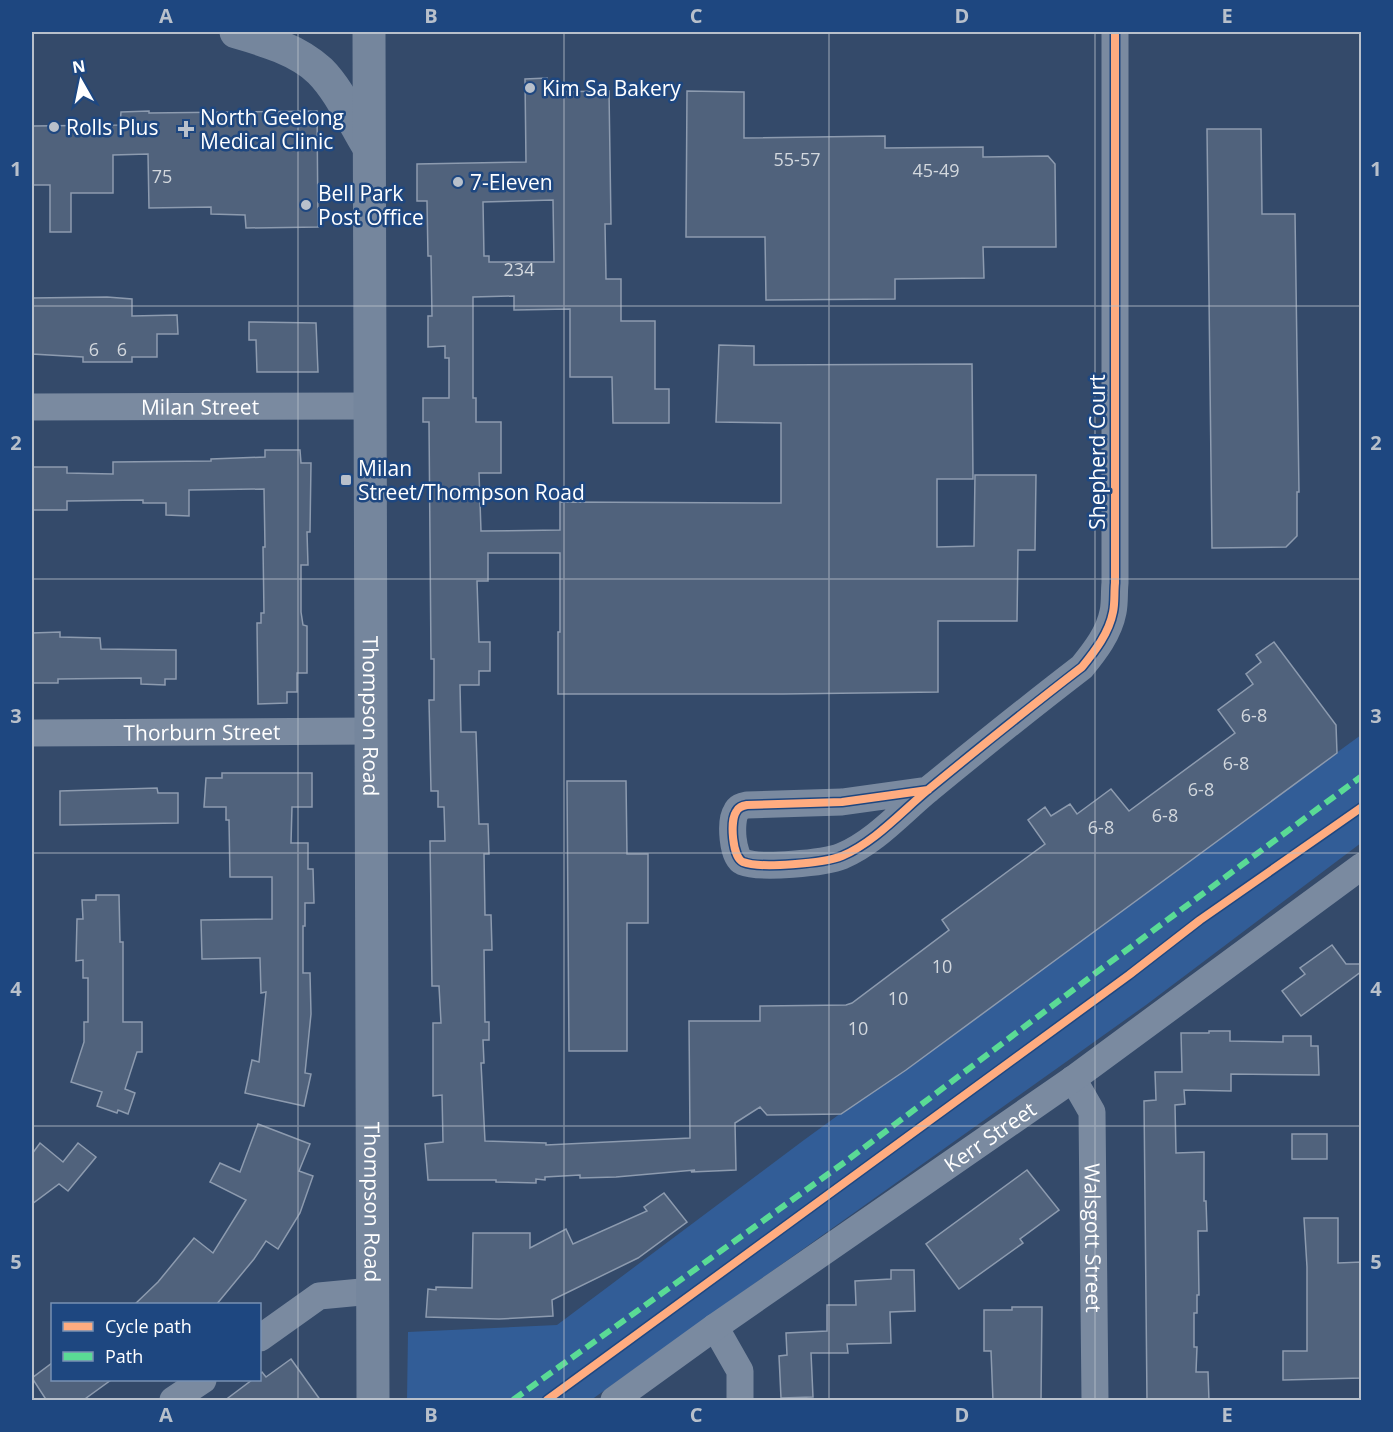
<svg xmlns="http://www.w3.org/2000/svg" width="1393" height="1432" viewBox="0 0 1393 1432" font-family="'Open Sans',sans-serif">
  <style>
    .green { fill: #325d97 }
    .building { fill: #50627c; stroke: #8d9baf; stroke-width: 1.5; fill-rule: evenodd }
    .lines { fill: none; stroke-linecap: round; stroke-linejoin: round }
    .street { stroke: #7a8aa0; stroke-width: 27 }
    .secondary { stroke: #75869d; stroke-width: 33 }
    .quiet { stroke: #5adb95; stroke-width: 6; stroke-dasharray: 12 6; stroke-linecap: butt }
    .cycleway-casing { stroke: #1e4780; stroke-width: 11 }
    .cycleway { stroke: #ffac80; stroke-width: 8 }
    .grid { fill: none; stroke: #b8c0cb; stroke-width: 1.5; stroke-opacity: 0.55 }
    .poi-dot { fill: #b8c0cb; stroke: #1e4780; stroke-width: 2 }
    .labels { text-anchor: middle; dominant-baseline: central; stroke-width: 5; stroke-linejoin: round; paint-order: stroke }
    .number-label { font-size: 18px; fill: #d3d8de }
    .poi-label { font-size: 21px; fill: #fff; stroke: #1e4780; text-anchor: start }
    .street-label { font-size: 21px; fill: #fff; stroke: #1e4780 }
    .neatline { fill: none; stroke: #b8c0cb; stroke-width: 2 }
    .grid-label { font-size: 20px; text-anchor: middle; font-weight: bold; fill: #b8c0cb }
  </style>
  <rect width="100%" height="100%" fill="#344a6a"/>
  <polygon class="green" points="1361,735 1361,843 1146,1005 591,1400 407,1400 408,1332 557,1325 804,1140"/>
  <g class="building">
    <path d="M547,78v14l62,-1 2,133h-6l1,55h15v42h34v68h14v34h-56l-1,-46h-42v-68l-56,1v-14l-41,1v101h3v24h25v51h-22l2,58 79,-1v-28l221,1v-80l-65,-1 3,-77 35,1v19l218,-1 1,115h-36v68l37,-1 1,-71h61l-1,75h-17l-1,71h-79v71l-155,2h-225v-62h2v-79h-72v28h-11l2,61h11v29h-11v14h-19l1,47h15l3,92h9l1,30h-5l1,61h6l1,35h-8l1,72h4v18h-6l1,23h-3l4,78 61,2v2l144,-7 -1,-117h71v-15l86,-1 6,-2 97,-73 -7,-10 103,-76 -17,-24 17,-13 6,9 19,-12 7,10 34,-25 18,22 106,-78 -17,-23 35,-26 -7,-10 15,-12 -5,-7 18,-13 62,83 1,28 -431,317 -65,44 -74,1 -7,-8 -25,16 1,47 -45,2 4,-2 -79,7 -36,1v-3l-35,2v3l-9,-1v4l-40,-1v-2h-68l-3,-36 18,-2 -1,-47 -9,1v-73h8l-2,-37h-7l-2,-145h15l-1,-34h-6v-16h-7l-2,-91h5v-41h-3l-2,-237h-6v-24h26v-40h-4v-12l-17,1v-31h4l-1,-60h-3l-1,-55h-10v-37l109,-2 -1,-83zM553,200l1,62h-65v-6h-5l-1,-54z"/>
    <polygon points="687,91 744,92 744,138 885,136 885,148 983,147 983,157 1048,156 1055,164 1056,247 983,247 984,278 895,279 895,299 766,300 765,237 686,237"/>
    <polygon points="149,111 149,113 317,111 318,227 246,228 245,215 211,214 211,207 149,208 148,154 113,155 113,193 71,193 71,232 50,232 50,185 32,185 32,126 120,125 121,112"/>
    <polygon points="1207,129 1261,129 1262,214 1295,214 1299,492 1297,492 1297,536 1286,547 1212,548"/>
    <polygon points="107,297 132,299 132,316 177,315 178,334 157,334 157,357 132,357 132,362 83,362 83,357 32,354 32,298"/>
    <polygon points="249,322 316,323 318,372 257,372 256,340 249,340"/>
    <polygon points="265,450 300,450 301,463 311,463 310,532 307,532 308,565 301,565 301,612 303,625 307,626 307,673 297,673 297,692 287,692 287,703 258,704 257,623 261,623 261,613 264,613 263,547 265,547 264,489 189,490 189,516 166,515 166,503 143,503 143,500 67,501 67,510 32,510 32,467 67,467 67,473 113,474 113,462 211,461 211,459 265,457"/>
    <polygon points="60,632 60,637 100,638 101,649 176,650 176,679 165,679 165,685 141,684 141,678 58,679 58,683 32,683 32,633"/>
    <polygon points="222,773 312,773 312,807 292,807 291,843 308,843 308,869 313,869 314,903 305,903 305,926 303,926 303,973 310,973 311,1014 305,1073 311,1074 304,1106 245,1093 252,1060 259,1062 266,992 261,993 260,958 202,959 201,920 272,919 272,877 230,877 229,820 226,820 226,807 204,807 206,778 222,778"/>
    <polygon points="567,781 626,781 627,854 648,854 648,923 627,923 627,1051 569,1051"/>
    <polygon points="157,788 158,793 178,793 178,823 60,825 60,791"/>
    <polygon points="96,895 119,895 120,942 123,942 123,1022 142,1022 142,1052 137,1052 125,1089 135,1093 128,1114 118,1110 117,1113 97,1106 102,1092 71,1082 84,1042 84,1022 88,1022 88,978 83,978 83,960 76,961 77,919 83,919 82,900 96,900"/>
    <polygon points="1332,945 1346,964 1362,964 1362,971 1301,1016 1282,991 1305,974 1300,968"/>
    <polygon points="1209,1031 1230,1031 1230,1041 1283,1042 1283,1036 1311,1036 1311,1046 1318,1046 1319,1075 1231,1074 1231,1091 1184,1090 1185,1104 1175,1105 1176,1153 1204,1152 1204,1201 1206,1201 1207,1231 1198,1231 1199,1295 1197,1295 1197,1313 1194,1313 1194,1347 1197,1347 1196,1372 1208,1372 1209,1401 1147,1401 1144,1101 1156,1100 1155,1072 1182,1072 1181,1033 1209,1033"/>
    <polygon points="258,1124 310,1144 299,1171 313,1176 300,1213 278,1249 266,1241 254,1259 216,1305 134,1305 158,1282 194,1238 213,1253 246,1200 210,1182 220,1163 240,1172"/>
    <rect x="1292" y="1134" width="35" height="25"/>
    <polygon points="40,1143 63,1162 78,1143 96,1157 68,1191 59,1184 32,1204 32,1154"/>
    <polygon points="1027,1170 1059,1210 1020,1239 1023,1243 959,1289 926,1244"/>
    <polygon points="664,1193 687,1222 638,1258 552,1300 553,1316 499,1319 426,1317 428,1289 436,1290 436,1287 472,1288 473,1233 530,1233 530,1248 566,1229 573,1244 647,1211 644,1207"/>
    <polygon points="1304,1218 1338,1218 1338,1263 1362,1262 1362,1378 1283,1380 1283,1351 1307,1351 1307,1267"/>
    <polygon points="891,1270 914,1270 915,1311 890,1312 891,1343 847,1344 848,1353 811,1353 813,1397 781,1398 779,1356 787,1355 786,1333 827,1331 827,1305 856,1305 855,1281 891,1279"/>
    <polygon points="1012,1307 1042,1307 1041,1401 993,1401 991,1351 984,1351 984,1310 1012,1310"/>
    <polygon points="291,1359 321,1401 224,1401 252,1380 260,1380 260,1374 262,1372 266,1377"/>
    <polygon points="52,1363 52,1380 111,1380 82,1401 47,1401 32,1378"/>
  </g>
  <g class="lines">
    <g class="street">
      <path id="s1" d="M32,407l337,-1"/>
      <path id="s2" d="M32,733l339,-2"/>
      <path d="M928,790l-86,12 -95,3c-5,1 -9,2 -11,7 -6,9 -4,45 7,50 17,7 82,1 99,-6 33,-14 59,-44 87,-67 50,-41 101,-82 153,-122 13,-16 27,-34 31,-55 2,-9 1,-20 2,-29v-551"/>
      <path id="s3" d="M1073,1079l19,33 3,288"/>
      <polyline points="715,1327 740,1371 740,1400"/>
      <polyline points="260,1338 319,1296 372,1291"/>
      <polyline points="173,1400 203,1380"/>
      <path id="s4" d="M614,1400l101,-73 358,-248 289,-213"/>
    </g>
    <g class="secondary">
      <path d="M236,32c28,8 62,18 84,39 20,20 33,51 48,75"/>
      <path id="s5" d="M369,32l4,1368"/>
    </g>
    <polyline class="quiet" points="513,1400 845,1162 1101,969 1362,776"/>
    <defs>
      <g id="cycleway">
        <path d="M928,790l-86,12 -95,3c-5,1 -9,2 -11,7 -6,9 -4,45 7,50 17,7 82,1 99,-6 33,-14 59,-44 87,-67 50,-41 101,-82 153,-122 13,-16 27,-34 31,-55 2,-9 1,-20 2,-29v-551"/>
        <polyline points="547,1400 1129,975 1200,920 1362,807"/>
      </g>
    </defs>
    <use href="#cycleway" class="cycleway-casing"/>
    <use href="#cycleway" class="cycleway"/>
  </g>
  <path class="grid" d="M298,32v1368M564,32v1368M829,32v1368M1095,32v1368M32,306h1330M32,579h1330M32,853h1330M32,1126h1330"/>
  <g class="poi-dot">
    <circle cx="530" cy="88" r="6"/>
    <circle cx="54" cy="127" r="6"/>
    <path d="M183 120h6v6h6v6h-6v6h-6v-6h-6v-6h6z"/>
    <circle cx="458" cy="182" r="6"/>
    <circle cx="306" cy="205" r="6"/>
    <rect x="340" y="474" width="12" height="12" rx="3"/>
  </g>
  <g class="labels">
    <g class="number-label">
      <text x="797" y="159">55-57</text>
      <text x="936" y="170">45-49</text>
      <text x="162" y="176">75</text>
      <text x="519" y="269">234</text>
      <text x="94" y="349">6</text>
      <text x="122" y="349">6</text>
      <text x="1254" y="715">6-8</text>
      <text x="1236" y="763">6-8</text>
      <text x="1201" y="789">6-8</text>
      <text x="1165" y="815">6-8</text>
      <text x="1101" y="827">6-8</text>
      <text x="942" y="966">10</text>
      <text x="898" y="998">10</text>
      <text x="858" y="1028">10</text>
    </g>
    <g class="poi-label">
      <text x="542" y="88">Kim Sa Bakery</text>
      <text x="200" y="117">North Geelong<tspan x="200" dy="24">Medical Clinic</tspan></text>
      <text x="66" y="127">Rolls Plus</text>
      <text x="470" y="182">7-Eleven</text>
      <text x="318" y="193">Bell Park<tspan x="318" dy="24">Post Office</tspan></text>
      <text x="358" y="468">Milan<tspan x="358" dy="24">Street/Thompson Road</tspan></text>
    </g>
    <g class="street-label">
      <text stroke="none"><textPath href="#s1" startOffset="168">Milan Street</textPath></text>
      <text transform="translate(1097 452) rotate(-90)">Shepherd Court</text>
      <text stroke="none"><textPath href="#s5" startOffset="684">Thompson Road</textPath></text>
      <text stroke="none"><textPath href="#s2" startOffset="170">Thorburn Street</textPath></text>
      <text stroke="none"><textPath href="#s4" startOffset="459">Kerr Street</textPath></text>
      <text stroke="none"><textPath href="#s5" startOffset="1170">Thompson Road</textPath></text>
      <text stroke="none"><textPath href="#s3" startOffset="164">Walsgott Street</textPath></text>
    </g>
  </g>
  <rect width="1393" height="1432" fill="none" stroke="#1e4780" stroke-width="66"/>
  <rect x="51" y="1303" width="210" height="78" fill="#1e4780" stroke="#7891b3" stroke-width="1.5"/>
  <rect x="63" y="1322" width="30" height="9" fill="#ffac80" stroke="#7891b3" stroke-width="1.5"/>
  <text x="105" y="1333" font-size="18" fill="#ffffff">Cycle path</text>
  <rect x="63" y="1352" width="30" height="9" fill="#5adb95" stroke="#7891b3" stroke-width="1.5"/>
  <text x="105" y="1363" font-size="18" fill="#ffffff">Path</text>
  <g transform="translate(81 81) rotate(351)" stroke="#1e4780" stroke-width="4.5" paint-order="stroke">
  <path d="M0-4.5L10 22L0 15L-10 22Z" fill="#ffffff"/>
  <text y="-9" font-size="16" font-weight="bold" text-anchor="middle" fill="#ffffff">N</text>
  </g>
  <rect x="33" y="33" width="1327" height="1366" class="neatline"/>
  <g class="grid-label">
    <text x="166" y="23">A</text>
    <text x="431" y="23">B</text>
    <text x="696" y="23">C</text>
    <text x="962" y="23">D</text>
    <text x="1227" y="23">E</text>
    <text x="16" y="176">1</text>
    <text x="1376" y="176">1</text>
    <text x="16" y="450">2</text>
    <text x="1376" y="450">2</text>
    <text x="16" y="723">3</text>
    <text x="1376" y="723">3</text>
    <text x="16" y="996">4</text>
    <text x="1376" y="996">4</text>
    <text x="16" y="1269">5</text>
    <text x="1376" y="1269">5</text>
    <text x="166" y="1422">A</text>
    <text x="431" y="1422">B</text>
    <text x="696" y="1422">C</text>
    <text x="962" y="1422">D</text>
    <text x="1227" y="1422">E</text>
  </g>
</svg>
